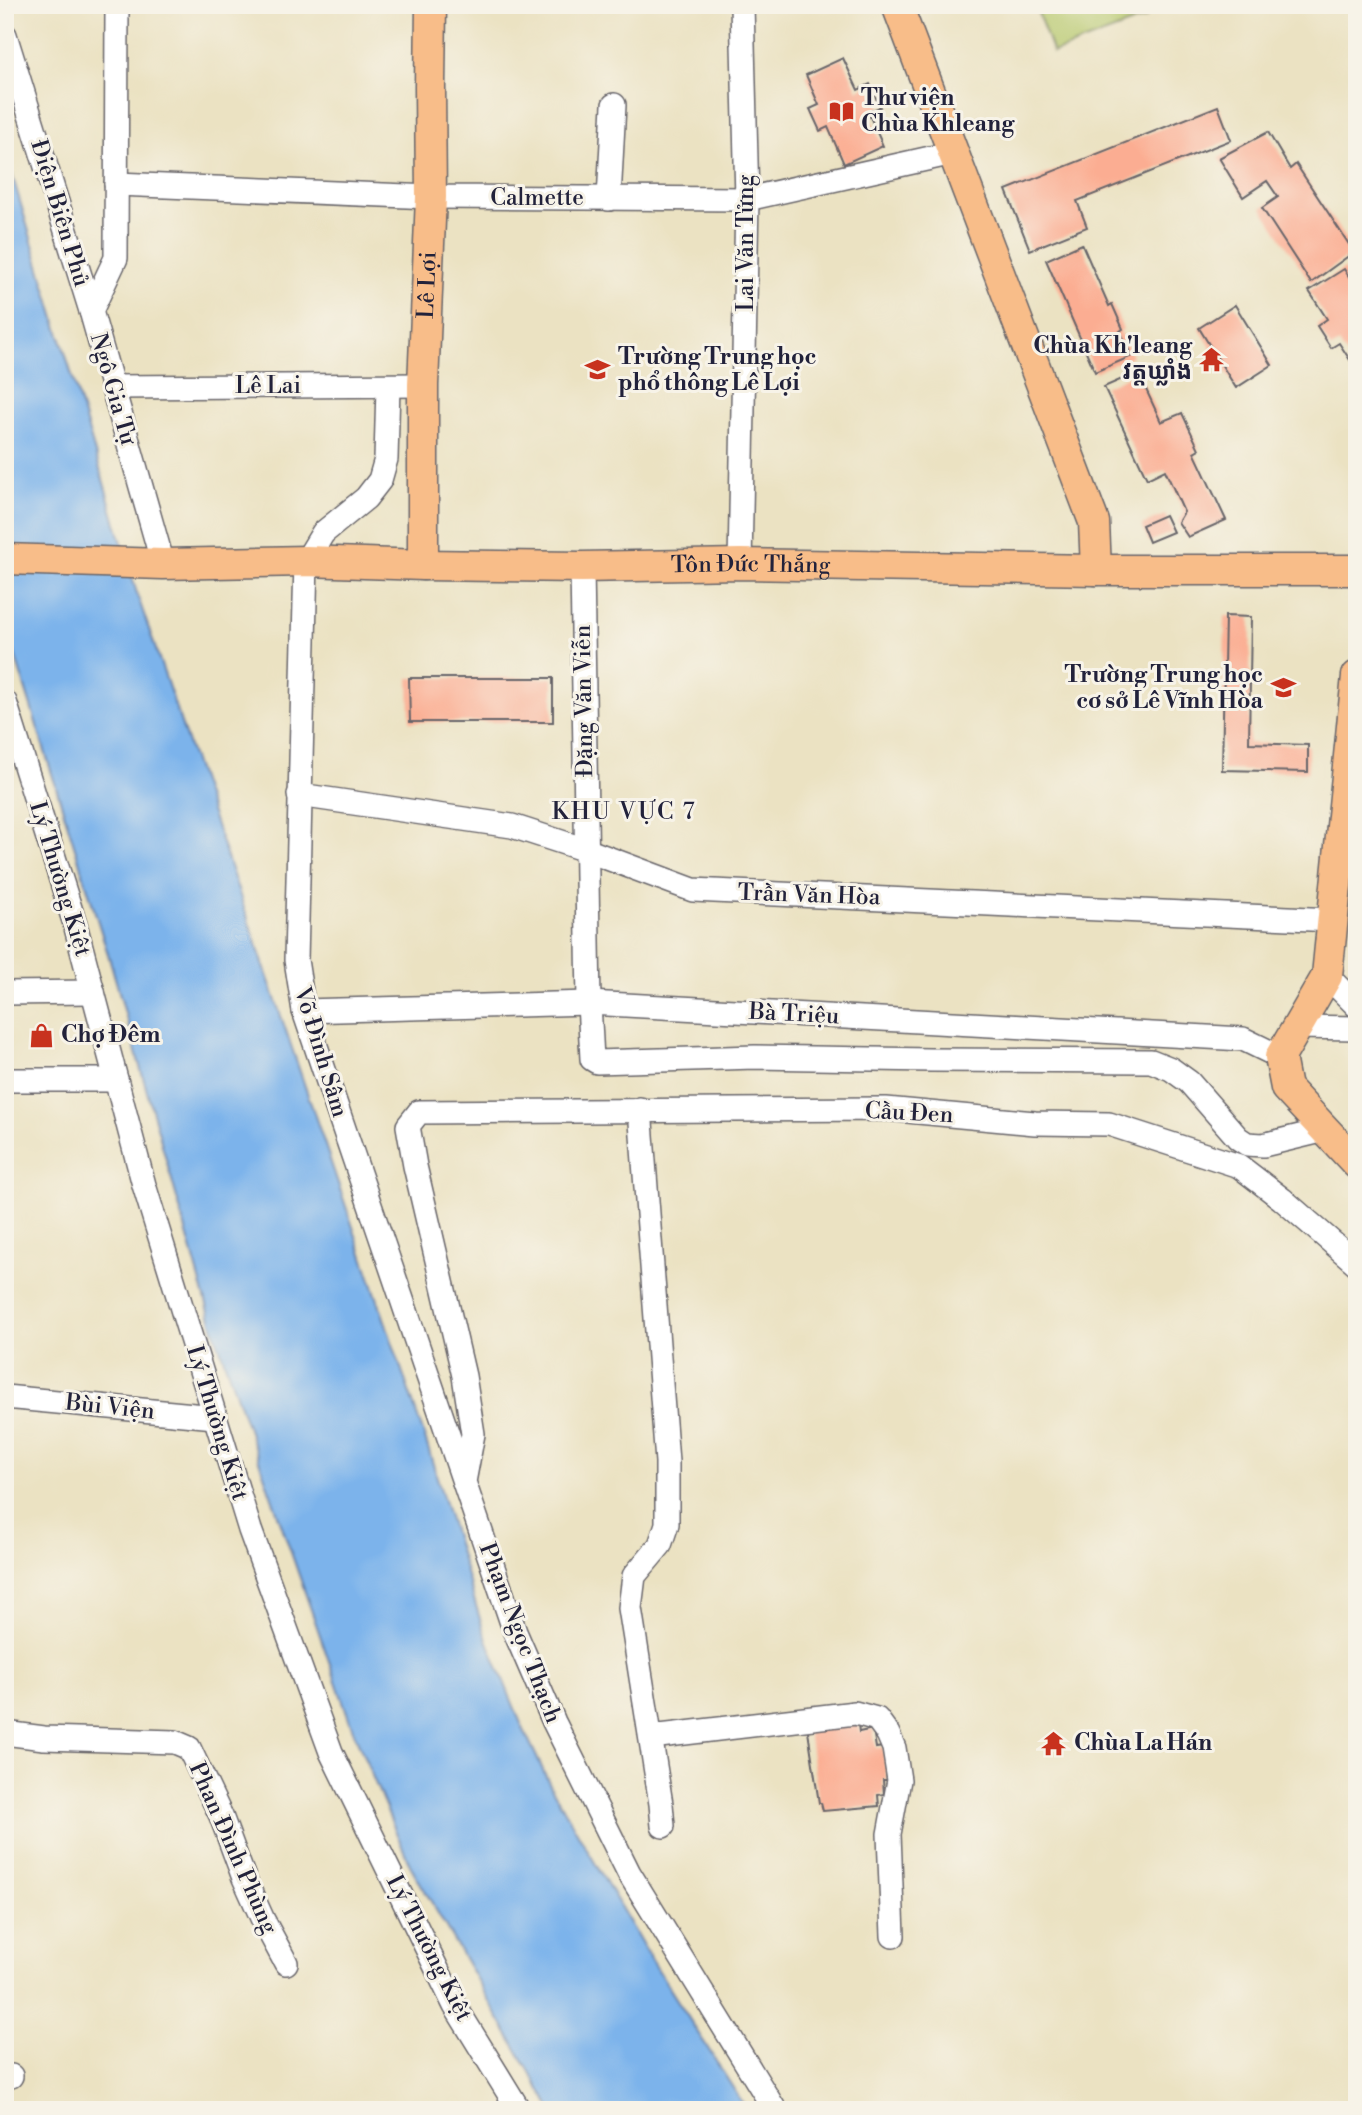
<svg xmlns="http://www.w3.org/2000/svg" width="1362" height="2115" viewBox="0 0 1362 2115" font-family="'Libre Bodoni','Noto Sans Khmer',serif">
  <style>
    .green { fill: #b6c76a; stroke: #6c7452; stroke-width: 2 }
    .water { fill: #7cb3eb; stroke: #4f6a93; stroke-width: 2 }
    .building { fill: #fbad92 }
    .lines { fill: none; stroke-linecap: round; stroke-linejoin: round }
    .minor-casing { stroke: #68656a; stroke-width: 26 }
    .major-casing { stroke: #68656a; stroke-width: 33 }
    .minor { stroke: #fff; stroke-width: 23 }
    .major { stroke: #f8bd89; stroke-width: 30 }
    .labels { text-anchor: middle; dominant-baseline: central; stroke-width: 6; stroke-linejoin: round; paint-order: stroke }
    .poi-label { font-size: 23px; font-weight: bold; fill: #22223b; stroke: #f7f3e8; text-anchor: start }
    .street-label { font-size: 23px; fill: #22223b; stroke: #f7f3e8 }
    .neighbourhood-label { font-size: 24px; letter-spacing: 2px; fill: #22223b; stroke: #f7f3e8 }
  </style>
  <rect width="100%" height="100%" fill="#f7f3e8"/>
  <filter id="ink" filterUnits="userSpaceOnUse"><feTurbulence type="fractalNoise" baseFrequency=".0143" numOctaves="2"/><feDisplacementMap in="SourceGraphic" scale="14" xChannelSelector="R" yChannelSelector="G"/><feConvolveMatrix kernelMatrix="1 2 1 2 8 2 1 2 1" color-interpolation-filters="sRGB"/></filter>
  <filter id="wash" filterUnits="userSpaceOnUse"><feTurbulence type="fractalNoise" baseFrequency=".00686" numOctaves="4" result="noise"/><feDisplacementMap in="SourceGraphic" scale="28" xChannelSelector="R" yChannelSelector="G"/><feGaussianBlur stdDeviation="1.57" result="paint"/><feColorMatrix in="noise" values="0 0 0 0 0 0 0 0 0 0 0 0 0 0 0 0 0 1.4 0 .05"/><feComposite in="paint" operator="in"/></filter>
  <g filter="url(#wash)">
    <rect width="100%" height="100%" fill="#ebe2c2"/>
    <polygon class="green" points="1035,5 1141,5 1146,18 1053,53"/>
    <polygon class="water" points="5,151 138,597 426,1441 484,1632 522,1726 552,1789 648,1954 747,2110 552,2110 410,1865 354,1733 216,1337 112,967 5,623"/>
    <g id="blocks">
      <g class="building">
        <polygon points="843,58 858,90 870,84 880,107 868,112 883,146 844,164 828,127 820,131 810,109 819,105 806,75"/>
        <polygon points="1218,106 1231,140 1077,201 1087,227 1030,250 1006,190"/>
        <polygon points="1268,132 1290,169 1296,164 1354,252 1311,283 1262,208 1278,197 1267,181 1243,197 1219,158"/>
        <polygon points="1082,244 1109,306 1112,304 1123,329 1120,331 1132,356 1095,372 1046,260"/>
        <polygon points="1344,269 1357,289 1357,364 1354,366 1339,343 1331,348 1317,326 1327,319 1309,291"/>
        <polygon points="1235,305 1272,365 1236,388 1199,328"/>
        <polygon points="1138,372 1161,422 1182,413 1199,449 1194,452 1226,520 1188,537 1178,522 1184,512 1165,470 1147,479 1104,387"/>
        <polygon points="1165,515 1173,532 1149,542 1142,525"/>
        <polygon points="1225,616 1251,617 1249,743 1308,745 1308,772 1222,770"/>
        <polygon points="409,678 553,678 553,722 410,722"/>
        <polygon points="858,1724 859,1732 873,1729 876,1748 883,1747 887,1780 883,1780 884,1794 878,1795 879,1806 823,1811 821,1803 819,1803 807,1725"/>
      </g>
    </g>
  </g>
  <g filter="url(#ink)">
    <use href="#blocks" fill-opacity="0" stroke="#68656a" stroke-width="2"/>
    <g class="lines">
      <defs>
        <g id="minor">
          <polyline points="5,35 91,311 163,564"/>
          <polyline points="116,184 431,197 747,199 953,153"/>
          <polyline points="609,199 614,105"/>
          <polyline points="91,311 116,258 117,5"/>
          <polyline points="388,386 386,459 380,480 366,498 323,533 306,561 296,960 304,1011 463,1479"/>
          <polyline points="112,387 423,385"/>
          <polyline points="740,564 747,199 742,5"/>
          <polyline points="582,567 589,1003 592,1059 597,1062 755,1057 930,1060 1151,1061 1171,1069 1189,1082 1238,1138 1247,1144 1263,1145 1325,1130"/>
          <polyline points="5,702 75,924 144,1185 250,1530 331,1752 455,2006 519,2110"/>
          <polyline points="299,795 512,826 586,850 693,890 1332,920"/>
          <polyline points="1327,976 1357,1006"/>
          <polyline points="5,993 93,992"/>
          <polyline points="304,1011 589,1003 1243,1039 1280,1057"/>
          <polyline points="1296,1027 1357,1028"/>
          <polyline points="5,1080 116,1080"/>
          <polyline points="640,1109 667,1462 667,1524 660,1545 634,1576 630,1608 661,1804 663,1826"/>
          <polyline points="5,1397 215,1417"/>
          <polyline points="5,1733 44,1738 175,1742 189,1748 221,1816 244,1878 263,1920 286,1963"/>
          <polyline points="651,1737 855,1713 877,1719 888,1734 894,1748 899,1780 889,1834 893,1936"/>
          <polyline points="5,2076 11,2076"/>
          <polyline points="775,2110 629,1873 554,1722 515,1632 464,1482 473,1434 464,1376 415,1166 408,1126 419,1112 886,1109 1035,1123 1109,1124 1239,1166 1282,1199 1357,1264"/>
        </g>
        <g id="major">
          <polyline points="897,5 1094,522 1096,570"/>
          <path id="s1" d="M5,559l158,5 143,-3 117,4 159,2 158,-3 356,6h261"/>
          <path id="s2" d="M423,565v-180l8,-188 -1,-110 1,-82"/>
          <polyline points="1357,676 1327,976 1280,1057 1286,1088 1357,1164"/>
        </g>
      </defs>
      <use href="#minor" class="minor-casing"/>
      <use href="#major" class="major-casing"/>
      <use href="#minor" class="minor"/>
      <use href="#major" class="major"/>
    </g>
  </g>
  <defs>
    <symbol id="library-bare" viewBox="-9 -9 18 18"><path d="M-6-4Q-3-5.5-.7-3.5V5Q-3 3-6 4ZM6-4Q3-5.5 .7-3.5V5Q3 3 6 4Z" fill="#c8321e" stroke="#f7f3e8" stroke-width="2.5" paint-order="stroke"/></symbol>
    <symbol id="temple-bare" viewBox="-9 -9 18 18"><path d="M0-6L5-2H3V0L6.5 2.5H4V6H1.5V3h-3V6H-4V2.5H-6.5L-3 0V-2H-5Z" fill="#c8321e" stroke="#f7f3e8" stroke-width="2.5" paint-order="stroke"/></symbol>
    <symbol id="school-bare" viewBox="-9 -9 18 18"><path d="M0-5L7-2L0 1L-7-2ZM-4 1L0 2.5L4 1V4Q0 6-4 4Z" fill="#c8321e" stroke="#f7f3e8" stroke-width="2.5" paint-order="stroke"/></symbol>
    <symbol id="shop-bare" viewBox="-9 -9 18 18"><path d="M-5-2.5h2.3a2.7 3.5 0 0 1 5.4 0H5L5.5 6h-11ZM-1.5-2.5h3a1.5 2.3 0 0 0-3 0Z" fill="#c8321e" stroke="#f7f3e8" stroke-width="2.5" paint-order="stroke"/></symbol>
  </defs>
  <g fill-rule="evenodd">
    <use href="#library-bare" x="824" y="94" width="35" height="35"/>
    <use href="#temple-bare" x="1194" y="342" width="35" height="35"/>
    <use href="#school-bare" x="580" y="352" width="35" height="35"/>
    <use href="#school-bare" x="1266" y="670" width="35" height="35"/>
    <use href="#shop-bare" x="24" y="1018" width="35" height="35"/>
    <use href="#temple-bare" x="1036" y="1726" width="35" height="35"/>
  </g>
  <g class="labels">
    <g class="poi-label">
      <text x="861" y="98">Thư viện<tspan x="861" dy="26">Chùa Khleang</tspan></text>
      <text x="1192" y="346" text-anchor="end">Chùa Kh'leang<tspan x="1192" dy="26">វត្តឃ្លាំង</tspan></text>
      <text x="618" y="357">Trường Trung học<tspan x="618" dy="26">phổ thông Lê Lợi</tspan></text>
      <text x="1263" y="675" text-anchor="end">Trường Trung học<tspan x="1263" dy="26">cơ sở Lê Vĩnh Hòa</tspan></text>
      <text x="61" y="1035">Chợ Đêm</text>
      <text x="1074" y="1743">Chùa La Hán</text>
    </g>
    <g class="street-label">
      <text x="537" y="198">Calmette</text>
      <text transform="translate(60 213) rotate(73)">Điện Biên Phủ</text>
      <text transform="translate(746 243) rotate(-90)">Lai Văn Tửng</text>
      <text stroke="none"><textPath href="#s2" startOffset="280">Lê Lợi</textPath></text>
      <text x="268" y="386">Lê Lai</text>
      <text transform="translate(113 389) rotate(74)">Ngô Gia Tự</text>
      <text stroke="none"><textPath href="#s1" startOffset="746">Tôn Đức Thắng</textPath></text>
      <text transform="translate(584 701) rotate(-91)">Đặng Văn Viễn</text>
      <text transform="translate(60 879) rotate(73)">Lý Thường Kiệt</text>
      <text transform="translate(809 895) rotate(2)">Trần Văn Hòa</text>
      <text transform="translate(794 1014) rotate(3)">Bà Triệu</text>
      <text transform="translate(321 1052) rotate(73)">Võ Đình Sâm</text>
      <text transform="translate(909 1113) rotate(3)">Cầu Đen</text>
      <text transform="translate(110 1407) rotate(6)">Bùi Viện</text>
      <text transform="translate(217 1423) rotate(73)">Lý Thường Kiệt</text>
      <text transform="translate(520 1633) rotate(69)">Phạm Ngọc Thạch</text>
      <text transform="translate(233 1848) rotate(66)">Phan Đình Phùng</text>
      <text transform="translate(429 1948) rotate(63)">Lý Thường Kiệt</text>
    </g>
    <g class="neighbourhood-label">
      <text x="624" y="812">KHU VỰC 7</text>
    </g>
  </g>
  <rect width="1362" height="2115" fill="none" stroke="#f7f3e8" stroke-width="28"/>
</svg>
